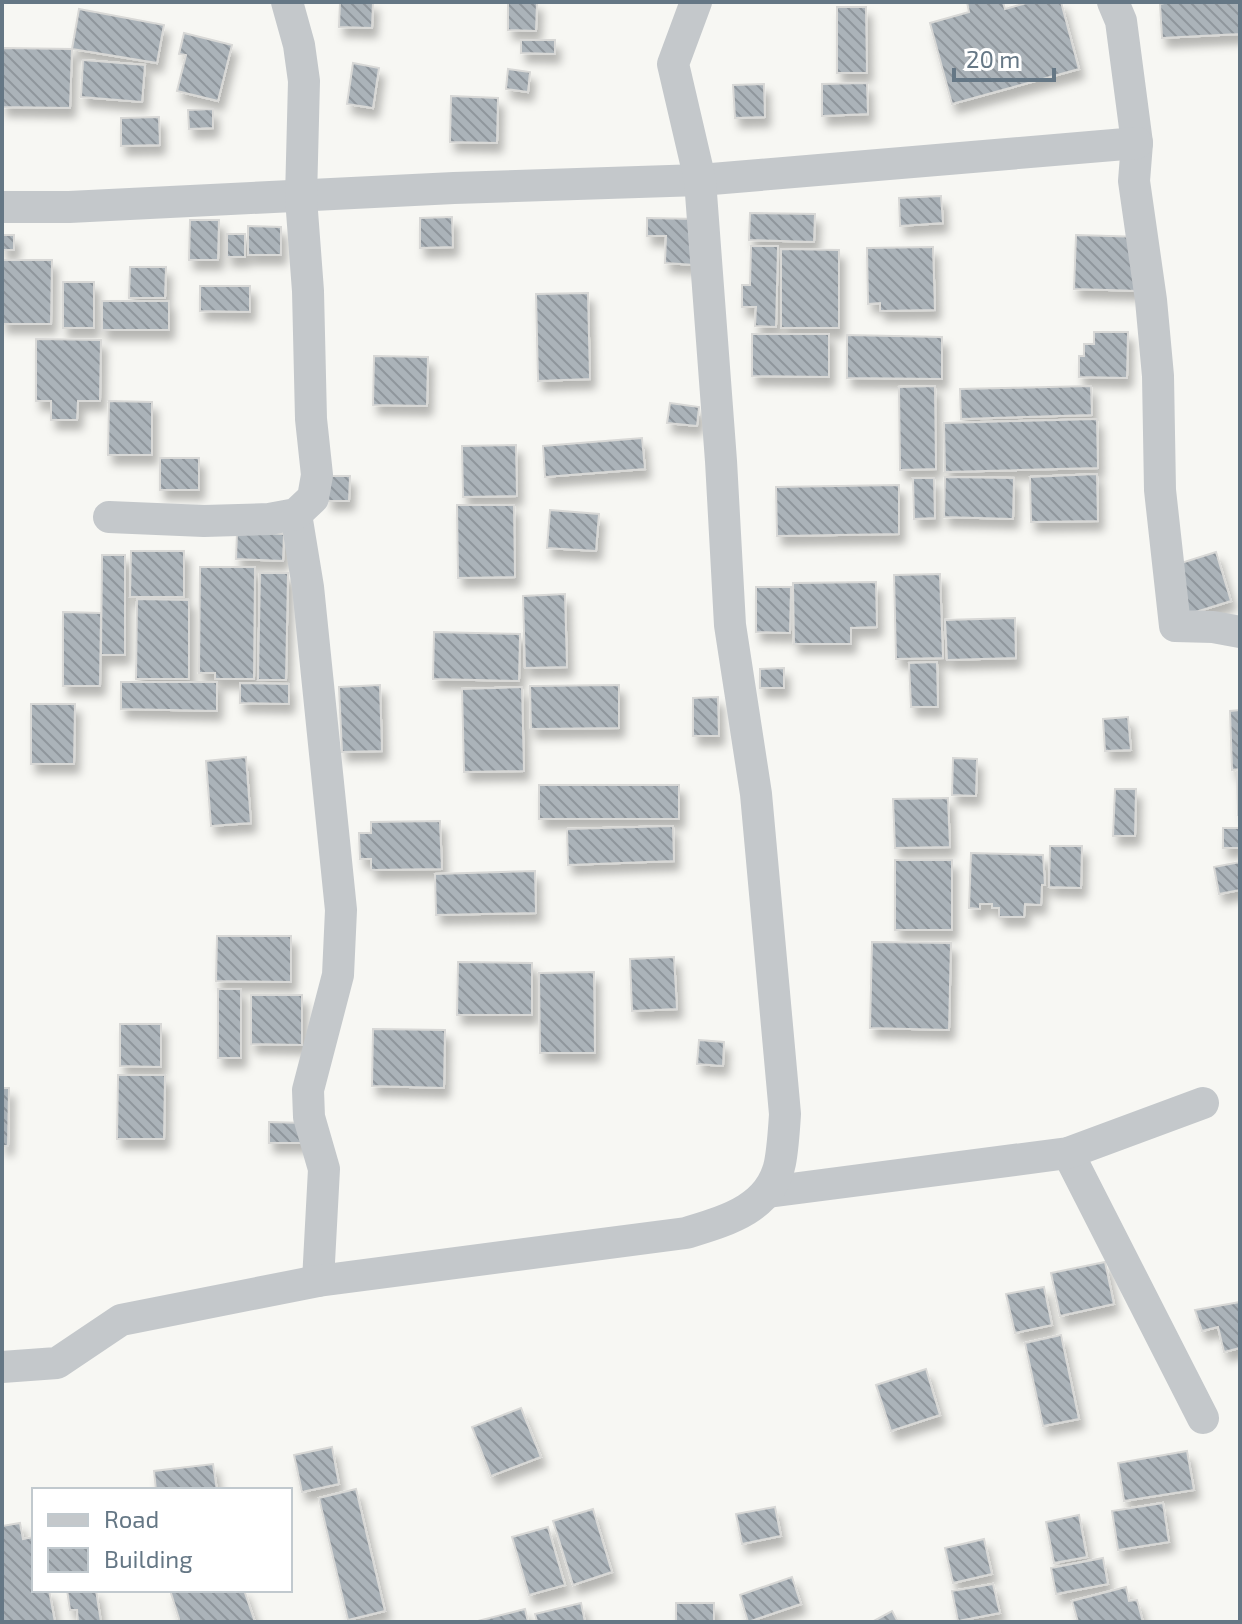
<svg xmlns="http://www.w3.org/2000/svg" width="1242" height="1624" viewBox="0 0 1242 1624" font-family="'Exo 2',sans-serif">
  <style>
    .building { fill: url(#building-back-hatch); stroke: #d8d8d6; stroke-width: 2; filter: url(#shadow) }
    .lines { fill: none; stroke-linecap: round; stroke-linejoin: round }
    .street { stroke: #c4c8cb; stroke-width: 32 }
  </style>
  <defs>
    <pattern id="building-back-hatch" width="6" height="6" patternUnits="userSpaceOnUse" patternTransform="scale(2)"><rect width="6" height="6" fill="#abb3b9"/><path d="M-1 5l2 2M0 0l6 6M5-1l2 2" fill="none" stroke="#8f969c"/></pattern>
    <filter id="shadow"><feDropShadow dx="5" dy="9" stdDeviation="4" flood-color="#0004"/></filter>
  </defs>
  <rect width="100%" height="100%" fill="#f7f7f3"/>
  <g class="building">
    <polygon points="340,2 373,2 372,28 339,27"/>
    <polygon points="508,2 537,2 536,31 508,30"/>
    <polygon points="967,2 1003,2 1005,9 1030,2 1061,2 1079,69 952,104 930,23 969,12"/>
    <polygon points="1169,2 1240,2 1240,34 1162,38 1160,4"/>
    <polygon points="837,7 866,7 867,73 837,73"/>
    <polygon points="79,9 164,25 157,63 72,49"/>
    <polygon points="184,33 232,45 218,101 177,91 186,55 179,54"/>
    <polygon points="521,40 555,40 555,54 521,53"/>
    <polygon points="2,48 72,49 70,108 2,107"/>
    <polygon points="83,60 145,65 142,102 81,97"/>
    <polygon points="353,63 379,68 373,108 347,104"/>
    <polygon points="508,69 530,72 528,92 506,89"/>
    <polygon points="867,83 868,114 822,116 822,84"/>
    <polygon points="764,84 765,117 735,118 733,85"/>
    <polygon points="451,96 498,98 497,143 450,142"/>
    <polygon points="213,109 213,128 189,129 188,110"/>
    <polygon points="159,117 160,145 121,146 121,118"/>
    <polygon points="941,196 943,223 900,226 899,198"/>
    <polygon points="750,213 815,214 814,242 749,240"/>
    <polygon points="452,217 453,247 420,248 420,218"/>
    <polygon points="647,218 697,219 695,265 665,263 666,236 647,236"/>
    <polygon points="190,220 219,220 218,260 189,260"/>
    <polygon points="248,226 281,227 281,255 248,255"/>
    <rect x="227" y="234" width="18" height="23"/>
    <rect x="2" y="235" width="12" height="15"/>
    <polygon points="1076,235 1142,237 1140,291 1074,289"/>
    <polygon points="751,246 778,246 776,327 755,326 756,307 742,307 742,285 750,285"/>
    <polygon points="933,247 935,310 880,311 880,303 868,304 867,248"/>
    <polygon points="781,249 839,250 839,328 781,328"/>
    <polygon points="2,260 52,260 51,324 2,324"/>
    <polygon points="130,267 166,267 165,298 129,298"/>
    <rect x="63" y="282" width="31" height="46"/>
    <polygon points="200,286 250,286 250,312 200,311"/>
    <polygon points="588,293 590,379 538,381 536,294"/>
    <rect x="102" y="301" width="67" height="29"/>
    <polygon points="1094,332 1128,332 1127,378 1079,377 1079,356 1084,356 1084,344 1094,344"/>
    <polygon points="752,334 829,334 829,377 752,376"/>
    <polygon points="847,335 942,337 942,379 847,378"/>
    <polygon points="36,339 101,340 100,401 78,401 77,420 51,420 51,401 36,401"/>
    <polygon points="374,356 428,357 427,406 373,405"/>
    <polygon points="935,386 936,469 900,470 899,387"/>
    <polygon points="1091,386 1092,415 961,419 960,389"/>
    <polygon points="109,401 152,402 152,455 108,455"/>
    <polygon points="670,403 699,407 697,426 667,423"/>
    <polygon points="1097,419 1098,468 945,472 944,423"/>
    <polygon points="642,438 645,469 545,477 543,446"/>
    <polygon points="516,445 517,496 463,497 462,446"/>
    <rect x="160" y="458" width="39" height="32"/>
    <polygon points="1097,474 1098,521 1031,522 1030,477"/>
    <polygon points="328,476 350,476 349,501 327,501"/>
    <polygon points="945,477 1014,478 1013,519 944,517"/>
    <polygon points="913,478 934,478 935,518 914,519"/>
    <polygon points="899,485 899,534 777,536 776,487"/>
    <polygon points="457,505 514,505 515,577 458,578"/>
    <polygon points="550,510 599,514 596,551 547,548"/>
    <polygon points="237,532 284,534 283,561 236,559"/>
    <polygon points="131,551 184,551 184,597 130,597"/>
    <polygon points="1216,552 1231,601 1183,616 1178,564"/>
    <polygon points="102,555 125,555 125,655 101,655"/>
    <polygon points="200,567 255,567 254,679 215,679 215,673 199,673"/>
    <polygon points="260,573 288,573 286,680 258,680"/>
    <polygon points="940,574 943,658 896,659 894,575"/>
    <polygon points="876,582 877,627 851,628 851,644 794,644 793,583"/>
    <polygon points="756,587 791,587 790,633 756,632"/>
    <polygon points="565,594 567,667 525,668 523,596"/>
    <polygon points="137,599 189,600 189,679 136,679"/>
    <polygon points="63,612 101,613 100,686 63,686"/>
    <polygon points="1015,618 1016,658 947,660 945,620"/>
    <polygon points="434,632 520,634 519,681 433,679"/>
    <polygon points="937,662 938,707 911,707 909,663"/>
    <polygon points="784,668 784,688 760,688 760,669"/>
    <polygon points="121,682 217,682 217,711 121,709"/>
    <polygon points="240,683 289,684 289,704 240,703"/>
    <polygon points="380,685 382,751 342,752 339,687"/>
    <polygon points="619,685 619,728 531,729 530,686"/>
    <polygon points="522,687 524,771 464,772 462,689"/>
    <polygon points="718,697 719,736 693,736 693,698"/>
    <polygon points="31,704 75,704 74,764 31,764"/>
    <polygon points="1240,710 1240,769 1232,770 1230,711"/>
    <polygon points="1128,717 1131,750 1105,751 1103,719"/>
    <polygon points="246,757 251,823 211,826 206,761"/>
    <polygon points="953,758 977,759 976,796 952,795"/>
    <polygon points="1237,772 1240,772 1240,815 1238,815"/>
    <rect x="539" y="785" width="140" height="34"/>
    <polygon points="1115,789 1136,789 1135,836 1113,836"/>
    <polygon points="948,798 950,847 895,848 893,799"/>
    <polygon points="440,821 442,869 371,870 371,859 360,859 359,833 371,833 371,822"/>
    <polygon points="673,826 674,861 568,865 567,829"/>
    <rect x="1223" y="828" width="17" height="20"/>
    <polygon points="1050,846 1082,846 1081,888 1049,887"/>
    <polygon points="971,853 1043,855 1045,885 1042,885 1041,905 1025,904 1024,917 999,917 999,908 992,908 992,904 980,904 980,909 969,908"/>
    <rect x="895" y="860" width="57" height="70"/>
    <polygon points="1240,862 1240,890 1219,894 1214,867"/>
    <polygon points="535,871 536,913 436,915 435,874"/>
    <polygon points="217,936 291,936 291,982 216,981"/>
    <polygon points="872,942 951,943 949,1030 870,1028"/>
    <polygon points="674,957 677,1009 632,1011 630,959"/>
    <polygon points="458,962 532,963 532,1015 457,1015"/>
    <polygon points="594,972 595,1053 540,1053 539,973"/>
    <rect x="218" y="989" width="23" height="69"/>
    <polygon points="251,995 302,995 302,1045 251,1044"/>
    <polygon points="120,1024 161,1024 161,1067 120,1066"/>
    <polygon points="373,1029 445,1030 444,1088 372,1086"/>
    <polygon points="699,1040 724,1042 723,1066 697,1064"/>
    <polygon points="118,1075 165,1075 164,1139 117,1139"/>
    <polygon points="2,1088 9,1088 8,1146 2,1146"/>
    <polygon points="269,1122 305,1123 305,1143 269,1143"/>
    <polygon points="1105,1262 1114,1304 1060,1316 1051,1273"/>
    <polygon points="1044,1287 1052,1325 1015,1333 1006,1294"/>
    <polygon points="1240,1302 1240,1348 1224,1352 1218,1327 1202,1331 1195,1310"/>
    <polygon points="1061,1335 1079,1419 1043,1426 1025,1343"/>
    <polygon points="926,1369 940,1415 891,1431 876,1385"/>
    <polygon points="521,1408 541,1457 491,1476 472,1427"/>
    <polygon points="332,1447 339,1484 302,1492 294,1455"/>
    <polygon points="1187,1451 1194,1490 1124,1501 1118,1463"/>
    <polygon points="213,1464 217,1490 156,1490 154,1471"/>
    <polygon points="356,1489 385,1611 348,1620 319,1498"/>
    <polygon points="1163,1503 1169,1542 1118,1550 1112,1511"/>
    <polygon points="775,1507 781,1536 742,1544 736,1514"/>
    <polygon points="593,1509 612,1572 573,1585 553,1521"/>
    <polygon points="1079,1515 1087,1557 1054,1563 1046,1522"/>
    <polygon points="20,1523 23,1539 34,1537 34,1590 49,1590 55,1622 2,1622 2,1526"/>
    <polygon points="548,1527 565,1585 529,1595 512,1537"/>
    <polygon points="984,1539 992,1574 953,1583 945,1548"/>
    <polygon points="1103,1558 1108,1584 1056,1594 1051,1568"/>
    <polygon points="792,1577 801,1604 748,1622 740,1595"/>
    <polygon points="993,1584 1000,1613 958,1621 952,1591"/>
    <polygon points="1126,1587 1129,1601 1137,1600 1143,1622 1078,1622 1072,1601"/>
    <polygon points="67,1590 96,1590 101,1622 78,1622 77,1610 70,1610"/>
    <polygon points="170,1590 244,1590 255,1622 180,1622"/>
    <polygon points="581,1603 585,1622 537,1622 535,1614"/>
    <rect x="676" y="1603" width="38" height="19"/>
    <polygon points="525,1609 528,1622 474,1622"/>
    <polygon points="892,1611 898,1622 872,1622"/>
  </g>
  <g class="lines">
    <g class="street">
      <polyline points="1113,2 1121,21 1137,143 1134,181 1151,300 1158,376 1160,490 1175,626 1213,627 1240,632"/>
      <polyline points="2,207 69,207 454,188 700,180 1137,143"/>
      <polyline points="296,514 308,587 341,910 338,975 308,1090 309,1117 324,1169 318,1281"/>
      <polyline points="109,517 204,521 269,519 296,514 313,498 317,475 311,419 308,291 301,198 304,81 299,45 287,2"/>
      <polyline points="1068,1153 1203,1418"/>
      <polyline points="768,1192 1068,1153 1203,1103"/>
      <path d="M2,1367l55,-4 64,-43 197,-39 368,-48c39,-12 85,-24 94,-70 3,-16 4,-33 5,-49l-29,-320 -26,-169 -9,-164 -21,-281 -27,-116 23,-62"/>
    </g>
  </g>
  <rect width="1242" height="1624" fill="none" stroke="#657785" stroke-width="8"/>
  <rect x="32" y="1488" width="260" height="104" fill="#ffffff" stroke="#c1c9ce" stroke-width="2"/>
  <rect x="48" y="1514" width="40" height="12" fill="#c4c8cb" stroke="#c1c9ce" stroke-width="2"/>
  <text x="104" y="1528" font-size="24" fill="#657785">Road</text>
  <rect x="48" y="1548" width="40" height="24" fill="url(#building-back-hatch)" stroke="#c1c9ce" stroke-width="2"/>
  <text x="104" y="1568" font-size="24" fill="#657785">Building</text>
  <path d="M954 68v12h100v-12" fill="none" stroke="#657785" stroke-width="4"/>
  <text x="966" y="68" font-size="24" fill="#657785" stroke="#ffffff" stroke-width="6" paint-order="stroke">20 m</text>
</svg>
